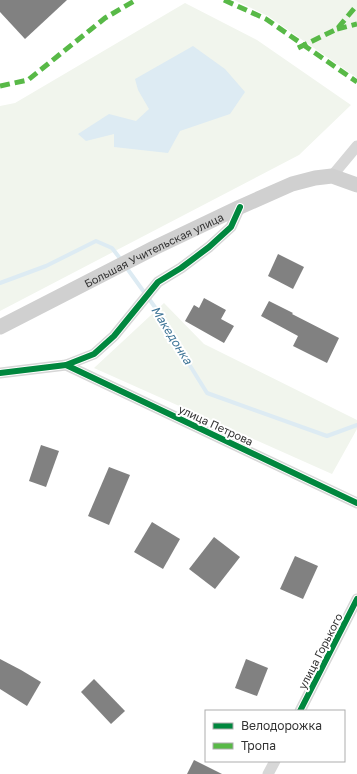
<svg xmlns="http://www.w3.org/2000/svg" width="357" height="774" viewBox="0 0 357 774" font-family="'Golos Text',sans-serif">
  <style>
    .green { fill: #f1f5ed }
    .water { fill: #ddebf3 }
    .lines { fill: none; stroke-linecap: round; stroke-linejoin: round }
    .stream { stroke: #ddebf3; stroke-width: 4 }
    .building { fill: #818181 }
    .street { stroke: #d7d7d7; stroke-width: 11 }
    .secondary { stroke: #d0d0d0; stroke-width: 15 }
    .quiet { stroke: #58b947; stroke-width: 5; stroke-dasharray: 10 5; stroke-linecap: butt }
    .cycleway-casing { stroke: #fff; stroke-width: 8 }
    .cycleway { stroke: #00873e; stroke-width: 6 }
    .labels { text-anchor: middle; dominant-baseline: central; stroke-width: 4; stroke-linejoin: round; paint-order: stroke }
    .street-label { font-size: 11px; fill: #333; stroke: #fff }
    .water-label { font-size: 12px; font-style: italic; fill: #3f7597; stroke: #fff }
  </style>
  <rect width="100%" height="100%" fill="#fff"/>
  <g class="green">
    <polygon points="234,0 357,0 357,78 268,16"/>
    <polygon points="185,3 257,40 351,105 299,155 0,311 0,106 15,103"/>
    <polygon points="164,303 204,344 357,420 357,429 332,474 94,368"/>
  </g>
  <polygon class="water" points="193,46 225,69 245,92 230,114 180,131 168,153 114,147 114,134 86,141 78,134 109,114 136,121 149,109 138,90 135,79"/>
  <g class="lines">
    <g class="stream">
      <polyline points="126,267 157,310 166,327 207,393 327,436 357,425"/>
      <polyline points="0,283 46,266 96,241 112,248 122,261"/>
    </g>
  </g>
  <g class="building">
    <polygon points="0,0 67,0 25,39 0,12"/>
    <polygon points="278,254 304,267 293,289 268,276"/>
    <polygon points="204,298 226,310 221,319 234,326 224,343 185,321 194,305 199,308"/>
    <polygon points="269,301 293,313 292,314 339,338 327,363 293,346 298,336 261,316"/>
    <polygon points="41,445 59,451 46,487 29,481"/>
    <polygon points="109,467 130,475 109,525 88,516"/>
    <polygon points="152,522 180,539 163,569 134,552"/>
    <polygon points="214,537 240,557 215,589 189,569"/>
    <polygon points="295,556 318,566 303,599 280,589"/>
    <polygon points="0,659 21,670 41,682 27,706 0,689"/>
    <polygon points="246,659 268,668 257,696 235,688"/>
    <polygon points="94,679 125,711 111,724 81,692"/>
    <polygon points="194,760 222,774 187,774"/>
  </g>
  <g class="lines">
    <g class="street">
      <polyline points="332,176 357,146"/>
      <polyline points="66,365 357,503"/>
      <polyline points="0,373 66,365 94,354 114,336 158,282 181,268 209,247 231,227 240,207"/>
      <polyline points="300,711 357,599"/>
      <polyline points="268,774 275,761"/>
    </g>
    <path class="secondary" id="s1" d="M0,327l154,-79 86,-41 52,-23 23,-6 17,-2 25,9"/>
    <g class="quiet">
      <polyline points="224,0 266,19 357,82"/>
      <polyline points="337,29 357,24"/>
      <polyline points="298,48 337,29 357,5"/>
      <polyline points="0,86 28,80 105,18 136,0"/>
    </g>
    <defs>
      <g id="cycleway">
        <polyline points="66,365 357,503"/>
        <polyline points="0,373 66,365 94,354 114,336 158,282 181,268 209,247 231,227 240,207"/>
        <polyline points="300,711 357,599"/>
      </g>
    </defs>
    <use href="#cycleway" class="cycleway-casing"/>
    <use href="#cycleway" class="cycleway"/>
  </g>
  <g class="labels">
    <g class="street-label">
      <text stroke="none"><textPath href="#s1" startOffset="172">Большая Учительская улица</textPath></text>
      <text transform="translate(216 425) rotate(25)">улица Петрова</text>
      <text transform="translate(320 651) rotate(-63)">улица Горького</text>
    </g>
    <g class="water-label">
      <text transform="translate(172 335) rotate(58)">Македонка</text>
    </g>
  </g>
  <rect x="205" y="710" width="140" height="52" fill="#ffffff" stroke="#adadad"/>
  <rect x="213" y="723" width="20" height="6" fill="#00873e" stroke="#adadad"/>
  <text x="241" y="730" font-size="12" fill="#333333">Велодорожка</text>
  <rect x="213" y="743" width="20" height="6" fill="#58b947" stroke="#adadad"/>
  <text x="241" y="750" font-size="12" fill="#333333">Тропа</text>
</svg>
